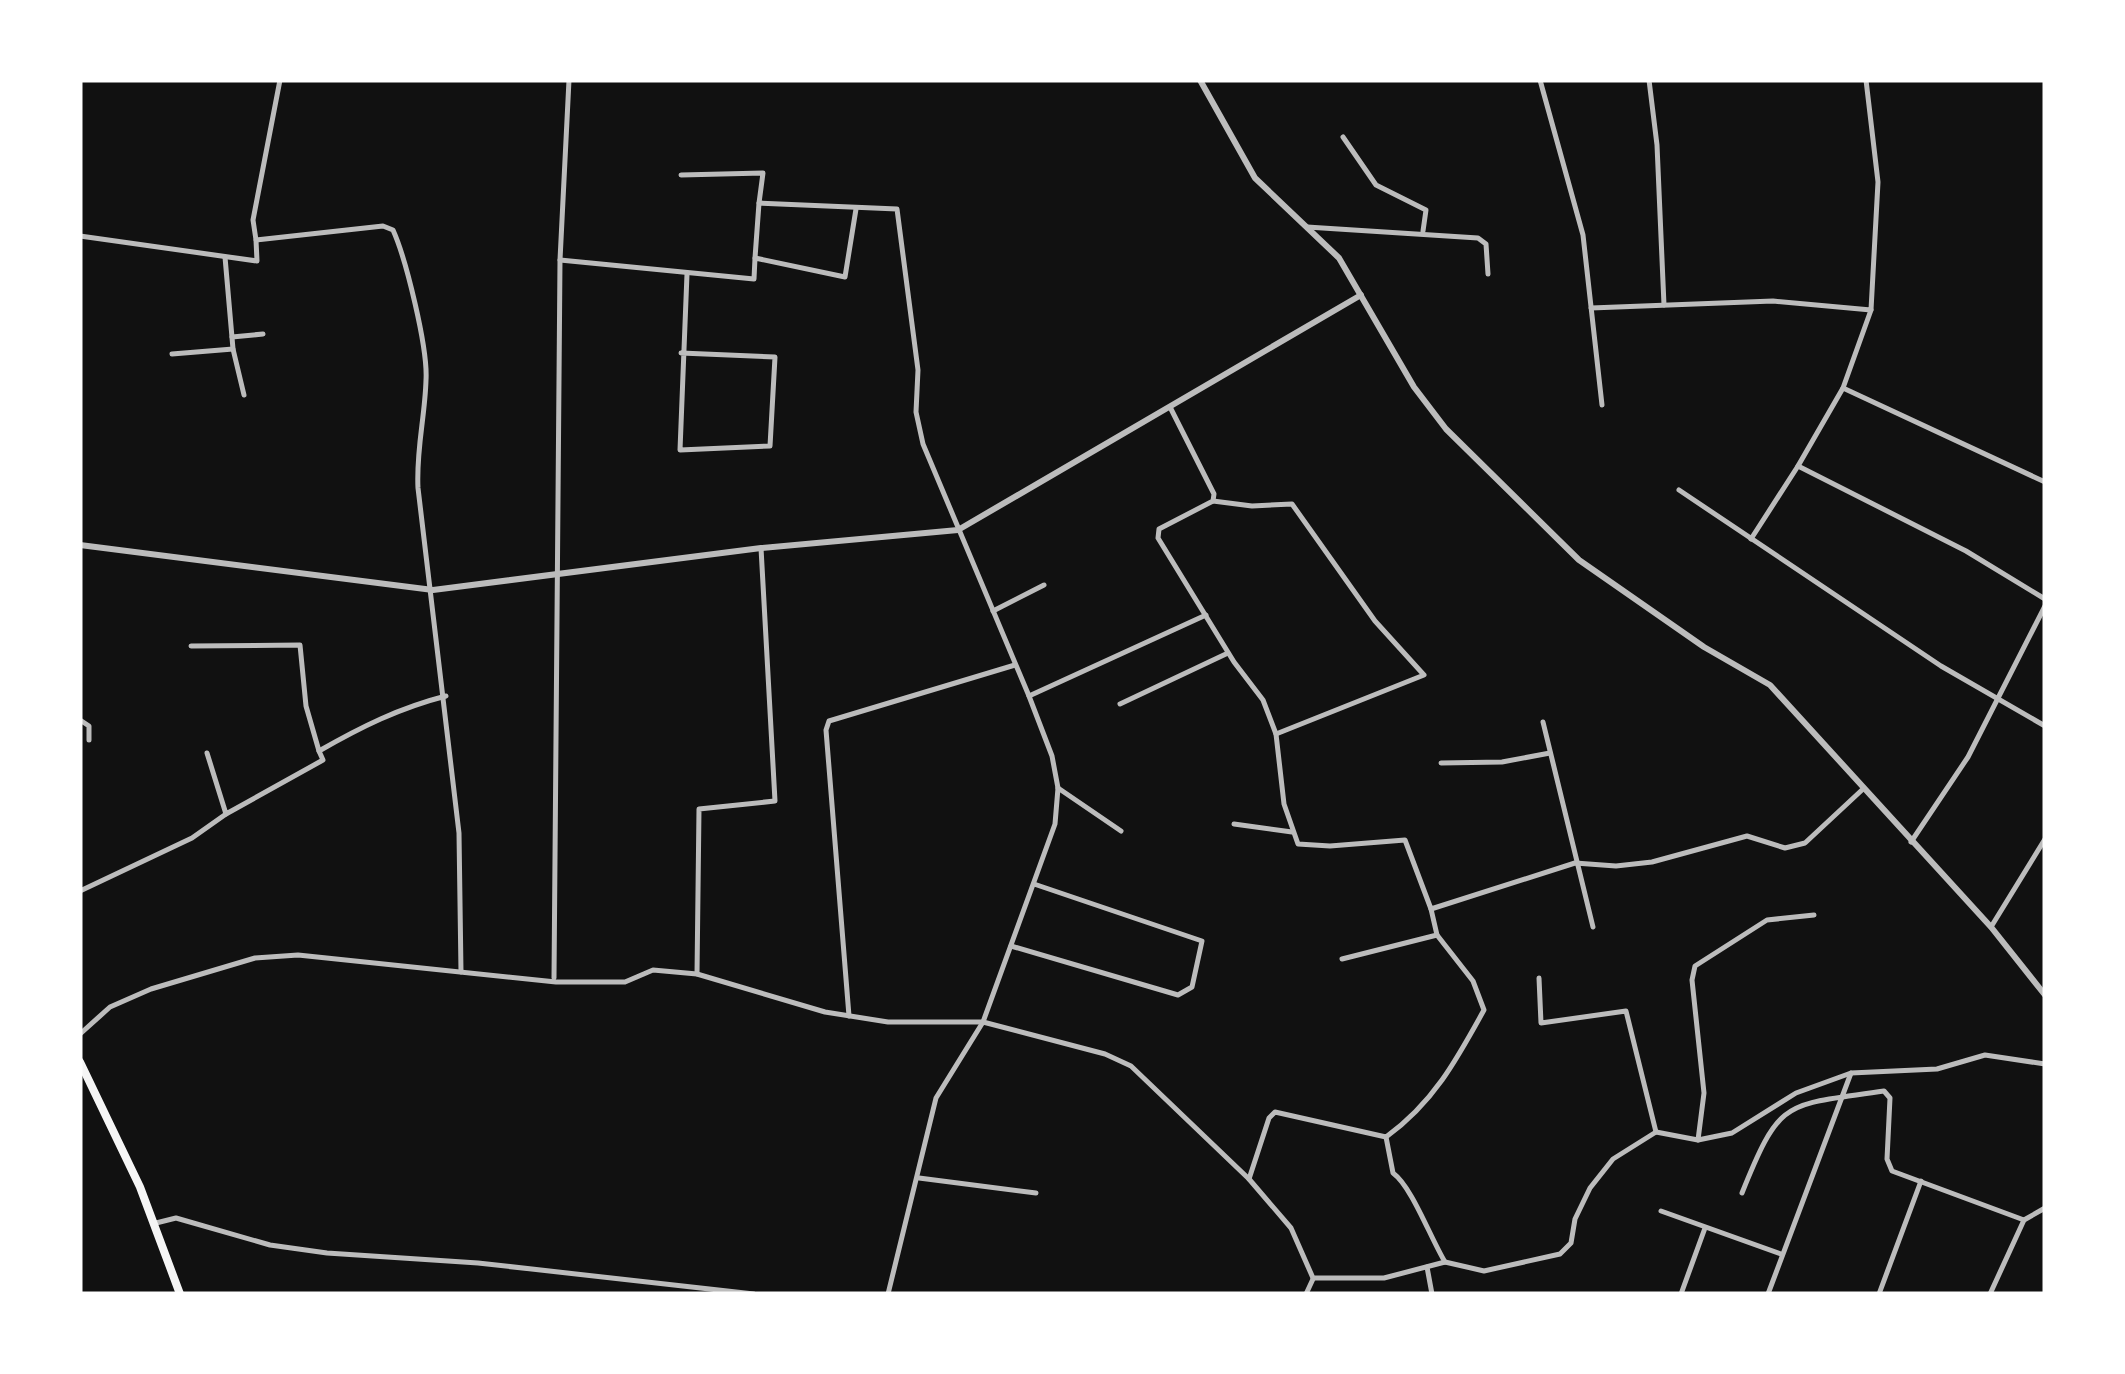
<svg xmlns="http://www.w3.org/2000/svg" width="2125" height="1374" viewBox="0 0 2125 1374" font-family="'Roboto Condensed',sans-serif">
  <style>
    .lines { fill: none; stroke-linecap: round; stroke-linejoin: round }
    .minor { stroke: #bcbcbc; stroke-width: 5 }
    .tertiary { stroke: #bcbcbc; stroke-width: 6 }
    .secondary { stroke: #f5f5f5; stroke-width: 8 }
  </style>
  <rect width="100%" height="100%" fill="#111"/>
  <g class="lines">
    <g class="minor">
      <path d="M280,80l-27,140 3,20 127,-14 10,4c13,29 35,118 33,150 -1,37 -10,70 -8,108l41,345 2,139"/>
      <polyline points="1540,80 1583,235 1602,405"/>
      <polyline points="1649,80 1657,145 1664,305"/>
      <polyline points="1343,137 1376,185 1426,210 1423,231"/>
      <polyline points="681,175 763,173 759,203"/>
      <polyline points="1307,227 1478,238 1486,244 1488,274"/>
      <polyline points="80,236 257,261 256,240"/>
      <polyline points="225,257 233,349 244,395"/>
      <polyline points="755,258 759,203 897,209 918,370 916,412 923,444 1029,696 1052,756 1058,788 1055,824 983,1022 936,1098 888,1294"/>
      <polyline points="560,260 754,279 755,258 845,277 856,209"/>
      <polyline points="1591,308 1773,301 1871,310 1878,182 1866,80"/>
      <polyline points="232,337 263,334"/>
      <polyline points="681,353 775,357 770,446 680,450 687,274"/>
      <polyline points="172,354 233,349"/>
      <polyline points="1843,388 2045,482"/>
      <polyline points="1170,407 1214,494 1213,501 1159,529 1158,538 1234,662 1263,700 1276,734 1284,804 1298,844 1330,846 1405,840 1431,909 1575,863 1616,866 1652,862 1747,836 1785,848 1805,843 1863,789"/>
      <polyline points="1798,466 1843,388 1871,310"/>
      <polyline points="1679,490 1941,666 2045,726"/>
      <polyline points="1213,501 1252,506 1292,504 1375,621 1424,675 1276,734"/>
      <polyline points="1751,539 1798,466 1966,551 2045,599"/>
      <polyline points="993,611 1044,585"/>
      <polyline points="191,646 300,645 306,706 319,751"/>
      <polyline points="1029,696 1206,615"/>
      <polyline points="1120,704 1228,653"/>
      <polyline points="80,720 89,726 89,740"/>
      <polyline points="1543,722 1593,927"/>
      <path d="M207,753l19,61 97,-54 -4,-9c42,-24 80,-43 127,-55"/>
      <polyline points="1441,763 1502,762 1550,753"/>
      <polyline points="1058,788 1121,831"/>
      <polyline points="1234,824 1292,832"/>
      <polyline points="1911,842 1968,757 2045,606"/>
      <polyline points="80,891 192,838 226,814"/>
      <polyline points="1991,927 2045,839"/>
      <polyline points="1011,946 1178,995 1192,987 1202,941 1034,884"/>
      <polyline points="1342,959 1437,935 1431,909"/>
      <polyline points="697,974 699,809 775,801 761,548"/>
      <polyline points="554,978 560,260 569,80"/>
      <polyline points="1539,978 1541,1023 1626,1011 1656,1132"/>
      <polyline points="849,1016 826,730 829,721 1015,665"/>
      <polyline points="80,1034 110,1007 151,989 255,958 298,955 556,982 625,982 653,970 697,974 825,1012 888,1022 983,1022 1105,1054 1131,1066 1249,1179 1291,1228 1313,1278 1384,1278 1445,1262 1484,1271 1560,1254 1571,1243 1575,1219 1590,1188 1613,1159 1656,1132 1698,1140 1732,1133 1796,1093 1851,1073 1937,1069 1985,1055 2045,1064"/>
      <path d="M1386,1137l7,36c19,14 37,64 52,89"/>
      <polyline points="1698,1140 1704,1093 1692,980 1695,966 1767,920 1814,915"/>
      <polyline points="919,1178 1036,1193"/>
      <path d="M1249,1179l20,-61 6,-6 111,25c47,-34 70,-76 98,-127l-11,-29 -36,-46"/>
      <path d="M1742,1193c39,-97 43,-87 142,-102l6,7 -3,61 5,12 132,49"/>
      <polyline points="1661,1211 1781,1254"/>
      <polyline points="156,1223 176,1218 270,1245 327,1253 478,1263 754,1294"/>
      <polyline points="1427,1267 1432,1294"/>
      <polyline points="1306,1294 1313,1279"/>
      <polyline points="1681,1294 1705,1228"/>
      <polyline points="1768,1294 1851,1073"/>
      <polyline points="1879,1294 1921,1181"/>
      <polyline points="1990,1294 2024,1220 2045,1208"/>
    </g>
    <g class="tertiary">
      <polyline points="1200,80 1255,178 1339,258 1414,387 1446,429 1579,560 1704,647 1770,685 1991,927 2045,995"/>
      <polyline points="80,545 433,590 761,548 958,530 1361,295"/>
    </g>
    <polyline class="secondary" points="80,1062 140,1187 180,1294"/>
  </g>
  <rect width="2125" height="1374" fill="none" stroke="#ffffff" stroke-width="165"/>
</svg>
